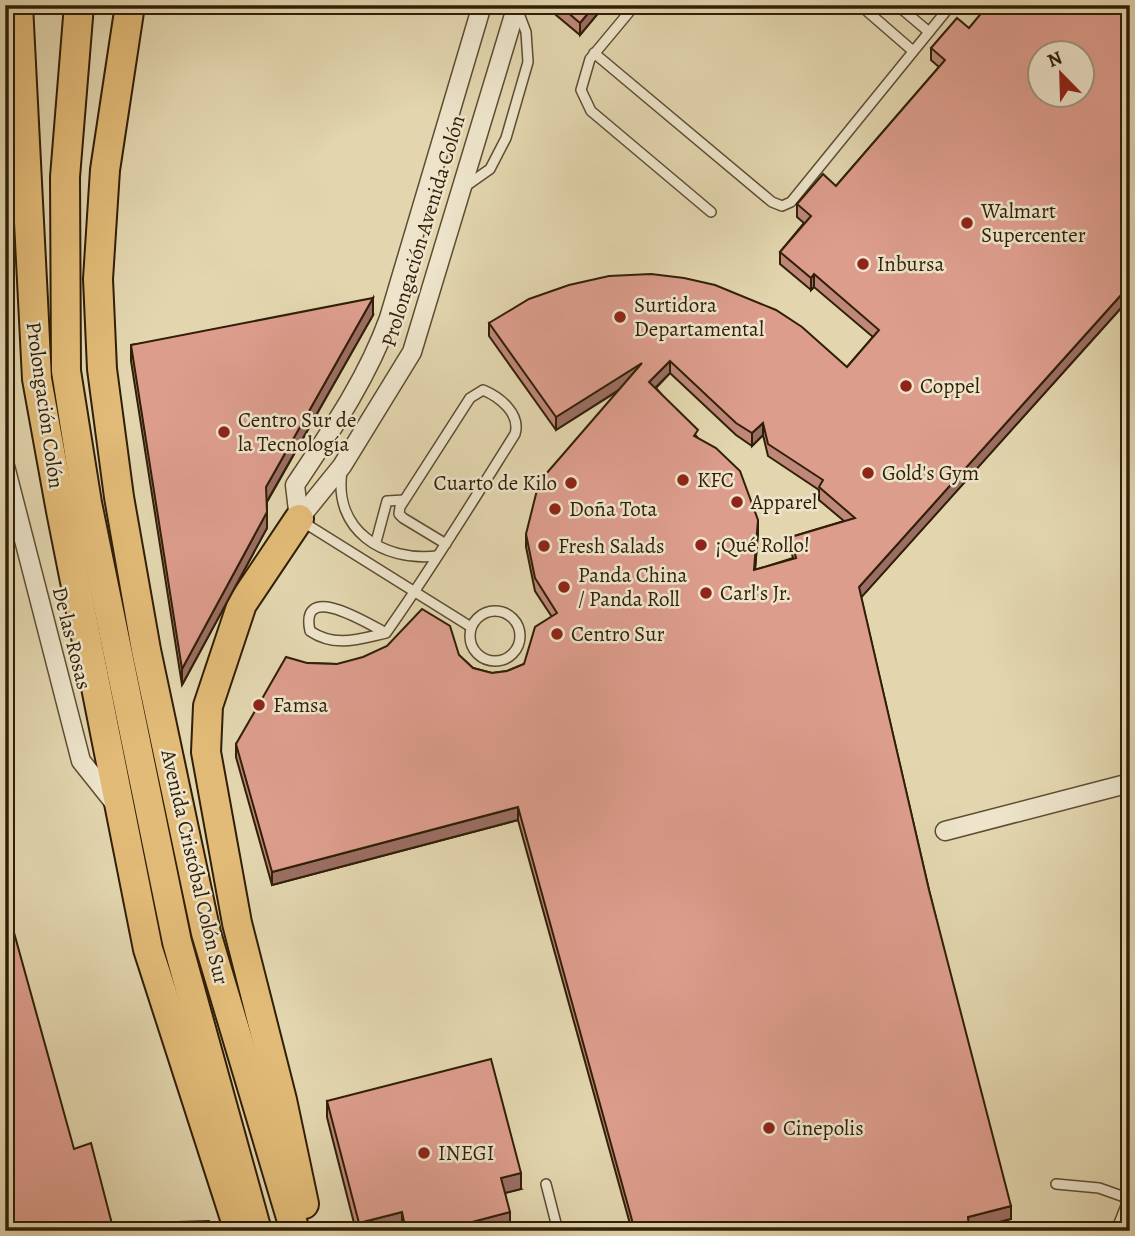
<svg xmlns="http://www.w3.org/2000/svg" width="1135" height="1236" viewBox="0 0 1135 1236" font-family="Alegreya,serif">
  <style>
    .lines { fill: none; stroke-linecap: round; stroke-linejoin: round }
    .lane-casing { stroke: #5d4d31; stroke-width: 12 }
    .street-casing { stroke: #5d4d31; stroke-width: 21 }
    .primary-casing { stroke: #301f07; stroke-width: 32 }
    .lane { stroke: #ede4cb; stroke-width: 9 }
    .street { stroke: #ede4cb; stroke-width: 18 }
    .primary { stroke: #e2bb78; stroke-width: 28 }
    .wall { fill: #be8779; stroke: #301f07; stroke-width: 2; fill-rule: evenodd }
    .shaded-wall { fill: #9b6e63; stroke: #301f07; stroke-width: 2 }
    .building { fill: #dd9d8d; stroke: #301f07; stroke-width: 2; fill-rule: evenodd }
    .poi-dot { fill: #8f2418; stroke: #ede4cb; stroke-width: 2.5 }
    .labels { text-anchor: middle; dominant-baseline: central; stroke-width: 5; stroke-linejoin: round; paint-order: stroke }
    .poi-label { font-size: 21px; fill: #301f07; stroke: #ede4cb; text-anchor: start }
    .street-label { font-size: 21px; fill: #301f07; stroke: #ede4cb }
  </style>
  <rect width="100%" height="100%" fill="#e3d6af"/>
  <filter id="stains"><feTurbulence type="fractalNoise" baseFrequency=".00286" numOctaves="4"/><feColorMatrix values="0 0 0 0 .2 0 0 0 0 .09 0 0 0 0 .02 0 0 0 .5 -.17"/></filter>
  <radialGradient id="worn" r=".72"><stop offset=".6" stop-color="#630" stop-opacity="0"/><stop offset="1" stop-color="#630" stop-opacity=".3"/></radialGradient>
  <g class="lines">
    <defs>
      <g id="lane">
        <polyline points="635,5 590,59 581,90 591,111 711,212"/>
        <polyline points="860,5 913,51"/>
        <polyline points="897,5 929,32"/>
        <polyline points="594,53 772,202 782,206 791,202 951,5"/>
        <polyline points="463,188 490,169 506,138 528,62 526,32 518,11"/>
        <path d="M342,471c-9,59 41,91 95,85"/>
        <polyline points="303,522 471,627"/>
        <polyline points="376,542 387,501 404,500"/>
        <circle cx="495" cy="636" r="25"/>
        <path d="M386,633c-17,-9 -87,-53 -76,-2 25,17 49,8 76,2 46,-65 87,-132 129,-199 6,-20 -15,-37 -32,-44l-13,8 -70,109 -1,7 4,4 43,26"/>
        <polyline points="546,1184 558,1231"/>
        <polyline points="1056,1184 1099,1188 1130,1199"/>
        <polyline points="1116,1231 1129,1198"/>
      </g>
      <g id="street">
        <polyline points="5,466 81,761 116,805"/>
        <polyline points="299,519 342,466 412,352 517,5"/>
        <path d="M299,519l-4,-34c36,-54 72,-106 94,-167l93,-313"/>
        <polyline points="945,831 1130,783"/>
      </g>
      <g id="primary">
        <polyline points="18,5 37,379 61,511 148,949 239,1231"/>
        <polyline points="79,5 65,177 66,371 87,503 177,942 257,1231"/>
        <polyline points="130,5 105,170 98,279 102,369 119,497 146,650 206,933 295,1231"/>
        <polyline points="299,519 242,604 208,706 206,752 237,923 282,1100 304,1204"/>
      </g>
    </defs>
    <use href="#lane" class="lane-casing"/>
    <use href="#street" class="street-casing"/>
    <use href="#primary" class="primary-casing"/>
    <use href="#lane" class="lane"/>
    <use href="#street" class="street"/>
    <use href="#primary" class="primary"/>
  </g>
  <g class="wall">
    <polygon points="544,5 605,5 580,35"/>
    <path d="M1130,5v293l-269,299 68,293 82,329 -42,10v2h-337l-114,-411 -246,65 -36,-128v-13l71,-81 30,1 122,-9 14,13 19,5 15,-2 17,-7 28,-47 -17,-26 -9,-44v-13l92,-143 -62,39 -67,-94v-13l358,44 26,-30 -59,-50 -3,3 -31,-26v-12l24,-29 -7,-6v-13l39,-18 103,-119 -8,-7v-12l38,-20zM670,373l66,62 16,11 11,-11 5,21 51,34v10l25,21 -53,16v13l2,8 -38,12 3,-38 -60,-94 -42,-50z"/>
    <polygon points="373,315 267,502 267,528 182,685 131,361 131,345"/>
    <polygon points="327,1101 521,1189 505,1193 510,1228 501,1231 402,1231 402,1228 393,1231 356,1231 327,1117"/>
  </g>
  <g class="shaded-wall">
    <polygon points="595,5 605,5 580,35 580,23"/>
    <polygon points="814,274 814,287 811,290 811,278"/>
    <polygon points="1130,285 1130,298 859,600 859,587"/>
    <polygon points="373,298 373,315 266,503 266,487"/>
    <polygon points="670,361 670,373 649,394 649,382"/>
    <polygon points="642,363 642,375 556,430 556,417"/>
    <polygon points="763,423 763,435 752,446 752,433"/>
    <polygon points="267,512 267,528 182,685 182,669"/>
    <polygon points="758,520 758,532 754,583 754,570"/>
    <polygon points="518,807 518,820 272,885 272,872"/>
    <polygon points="521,1173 521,1189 501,1194 501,1178"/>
    <polygon points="1011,1206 1011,1219 968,1230 968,1217"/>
    <polygon points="402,1212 402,1228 393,1231 359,1231 359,1223"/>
    <polygon points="510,1212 510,1228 501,1231 438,1231"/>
  </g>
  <g class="building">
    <polygon points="559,5 595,5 580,23"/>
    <path d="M988,5h142v280l-271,302 70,303 82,316 -43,11 1,14h-334l-117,-424 -246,65 -36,-128 50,-87 21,6 30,1 26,-7 24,-11 35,-37 28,17 9,29 14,13 19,5 15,-2 17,-7 11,-37 22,-14 -22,-35 -9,-44 13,-52 103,-119 -86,54 -67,-94 40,-24 40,-14 40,-9 42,-2 33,4 31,7 61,25 26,17 45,40 32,-37 -65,-56 -3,4 -31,-26 31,-36 -14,-12 26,-30 13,12 109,-126 -14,-12 26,-30 12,10zM1040,52h42v42h-42zM670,361l66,62 16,10 11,-10 5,21 55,36 -4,7 36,31 -64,19 5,21 -42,12 4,-50 -18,-49 -24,-23 -22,-12 4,-6 -49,-48z"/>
    <polygon points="373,298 266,487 267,512 182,669 131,345"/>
    <polygon points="5,929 13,929 74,1149 91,1143 112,1224 209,1221 212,1231 5,1231"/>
    <polygon points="491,1059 521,1173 501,1178 510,1212 438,1231 406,1231 402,1212 359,1223 327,1101"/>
  </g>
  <g class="poi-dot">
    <circle cx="967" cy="223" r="7"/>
    <circle cx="863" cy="264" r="7"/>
    <circle cx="620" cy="317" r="7"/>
    <circle cx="906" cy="386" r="7"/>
    <circle cx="224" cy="432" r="7"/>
    <circle cx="868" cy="473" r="7"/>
    <circle cx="683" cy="480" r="7"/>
    <circle cx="571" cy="483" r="7"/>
    <circle cx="737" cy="502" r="7"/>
    <circle cx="555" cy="509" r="7"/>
    <circle cx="701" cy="545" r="7"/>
    <circle cx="544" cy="546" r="7"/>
    <circle cx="564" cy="587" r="7"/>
    <circle cx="706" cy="593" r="7"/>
    <circle cx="557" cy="634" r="7"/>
    <circle cx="259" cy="705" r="7"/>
    <circle cx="769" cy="1128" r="7"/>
    <circle cx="424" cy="1153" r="7"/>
  </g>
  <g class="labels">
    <g class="poi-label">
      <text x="981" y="211">Walmart<tspan x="981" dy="24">Supercenter</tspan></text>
      <text x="877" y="264">Inbursa</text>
      <text x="634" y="305">Surtidora<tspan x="634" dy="24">Departamental</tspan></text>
      <text x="920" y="386">Coppel</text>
      <text x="238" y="420">Centro Sur de<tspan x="238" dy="24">la Tecnología</tspan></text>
      <text x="882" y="473">Gold's Gym</text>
      <text x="697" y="480">KFC</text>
      <text x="557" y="483" text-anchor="end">Cuarto de Kilo</text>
      <text x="751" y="502">Apparel</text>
      <text x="569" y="509">Doña Tota</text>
      <text x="715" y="545">¡Qué Rollo!</text>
      <text x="558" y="546">Fresh Salads</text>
      <text x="578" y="575">Panda China<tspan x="578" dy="24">/ Panda Roll</tspan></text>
      <text x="720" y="593">Carl's Jr.</text>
      <text x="571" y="634">Centro Sur</text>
      <text x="273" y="705">Famsa</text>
      <text x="783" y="1128">Cinepolis</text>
      <text x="438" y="1153">INEGI</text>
    </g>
    <g class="street-label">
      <text transform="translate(423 231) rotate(-73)">Prolongación Avenida Colón</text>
      <text transform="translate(45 405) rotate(82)">Prolongación Colón</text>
      <text transform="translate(72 638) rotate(76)">De las Rosas</text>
      <text transform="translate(195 867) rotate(77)">Avenida Cristóbal Colón Sur</text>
    </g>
  </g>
  <rect width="1135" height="1236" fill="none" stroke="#e3d6af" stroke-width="28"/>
  <rect x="7" y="7" width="1121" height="1222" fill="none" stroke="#301f07" stroke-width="3.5"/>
  <rect x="14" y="14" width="1107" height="1208" fill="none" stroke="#301f07" stroke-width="2"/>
  <g transform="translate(1061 74) rotate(337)"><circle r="33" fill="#ede4cb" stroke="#a1957d" stroke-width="2"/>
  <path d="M0-5L12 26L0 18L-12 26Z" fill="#8f2418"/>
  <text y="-10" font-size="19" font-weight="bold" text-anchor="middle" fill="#301f07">N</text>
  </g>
  <rect width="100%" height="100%" filter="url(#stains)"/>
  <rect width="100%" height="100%" fill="url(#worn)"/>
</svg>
